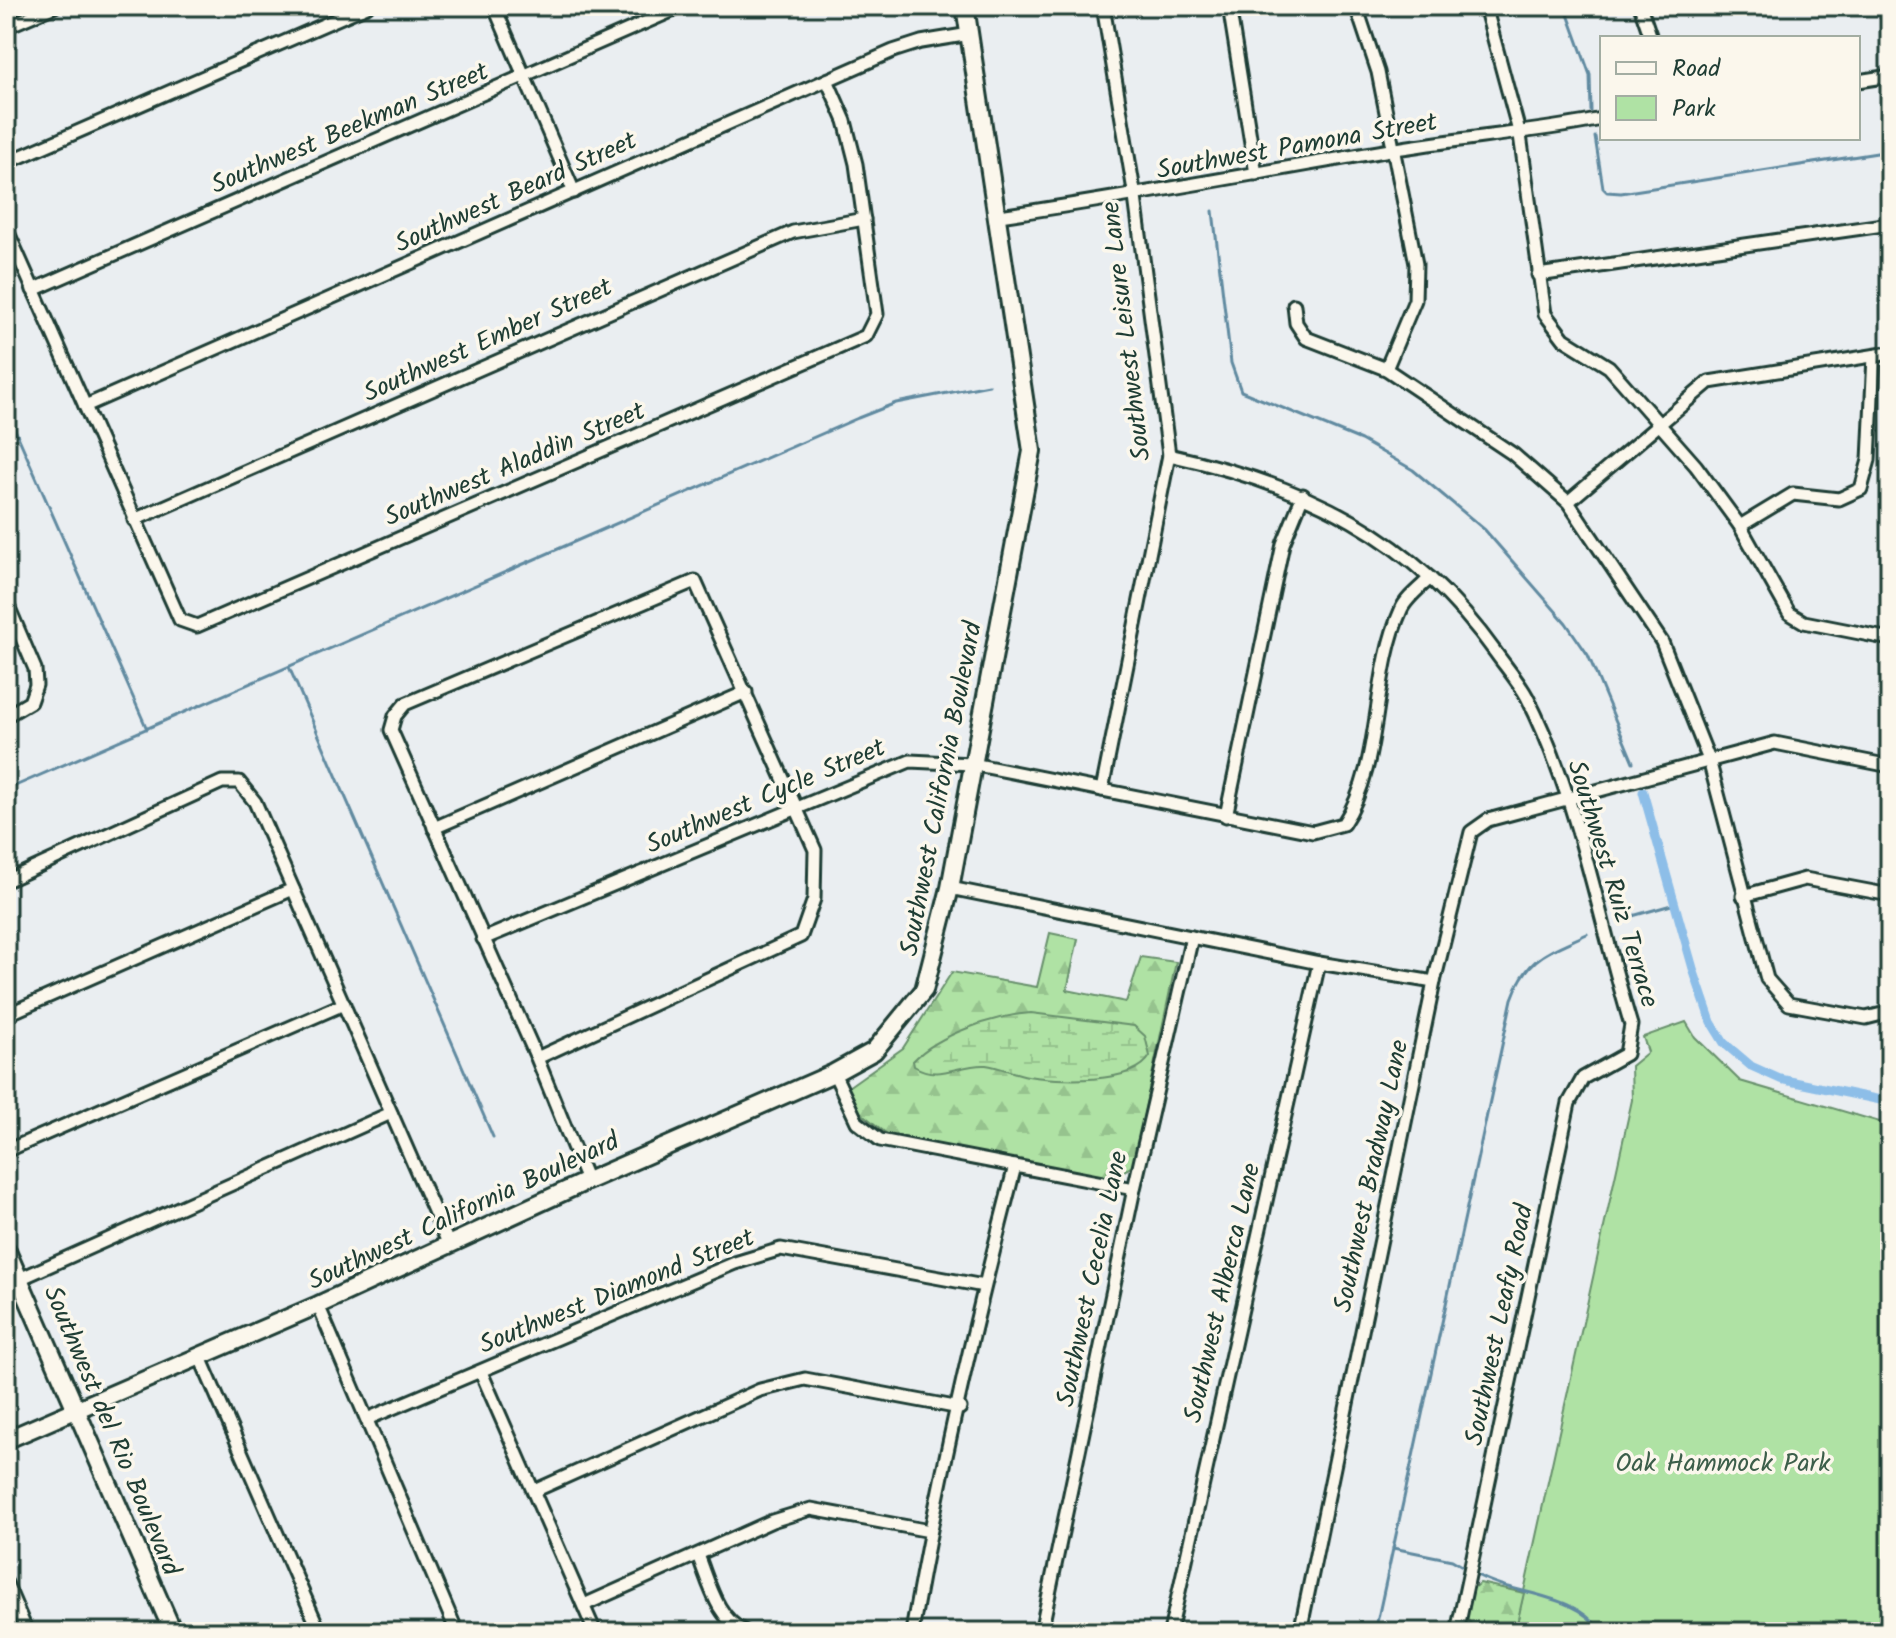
<svg xmlns="http://www.w3.org/2000/svg" width="1896" height="1638" viewBox="0 0 1896 1638" font-family="Kalam,sans-serif">
  <style>
    .green { fill: #afe2a4; stroke: #67906c; stroke-width: 2 }
    .forest { fill: url(#forest-firs); stroke: #67906c; stroke-width: 2 }
    .wetland { fill: url(#wetland-marsh); stroke: #67906c; stroke-width: 2 }
    .lines { fill: none; stroke-linecap: round; stroke-linejoin: round }
    .stream { stroke: #618aa0; stroke-width: 3 }
    .canal { stroke: #8dbee8; stroke-width: 9 }
    .street-casing { stroke: #1f3d34; stroke-width: 17 }
    .secondary-casing { stroke: #1f3d34; stroke-width: 22 }
    .street { stroke: #fbf7ec; stroke-width: 11 }
    .secondary { stroke: #fbf7ec; stroke-width: 16 }
    .labels { text-anchor: middle; dominant-baseline: central; stroke-width: 7; stroke-linejoin: round; paint-order: stroke }
    .street-label { font-size: 26px; fill: #1f3d34; stroke: #fbf7ec }
    .park-label { font-size: 26px; fill: #3c5e4a; stroke: #fbf7ec }
  </style>
  <defs>
    <pattern id="forest-firs" width="22" height="20" patternUnits="userSpaceOnUse" patternTransform="scale(2)"><rect width="22" height="20" fill="#afe2a4"/><path d="M5 1l3.5 6h-7zM16 11l3.5 6h-7z" fill="#96c38e"/></pattern>
    <pattern id="wetland-marsh" width="20" height="14" patternUnits="userSpaceOnUse" patternTransform="scale(2)"><rect width="20" height="14" fill="#afe2a4"/><path d="M1 5h8M5 5V1M11 12h8M15 12V8" fill="none" stroke="#96c38e"/></pattern>
  </defs>
  <rect width="100%" height="100%" fill="#eaeef1"/>
  <filter id="ink" filterUnits="userSpaceOnUse"><feTurbulence type="fractalNoise" baseFrequency=".0125" numOctaves="2"/><feDisplacementMap in="SourceGraphic" scale="16" xChannelSelector="R" yChannelSelector="G"/><feConvolveMatrix kernelMatrix="1 2 1 2 8 2 1 2 1" color-interpolation-filters="sRGB"/></filter>
  <g filter="url(#ink)">
    <polygon class="green" points="1686,1022 1695,1037 1740,1081 1890,1125 1890,1632 1515,1632 1632,1100 1631,1066 1648,1052 1643,1037"/>
    <g class="forest">
      <polygon points="1050,933 1078,939 1067,990 1126,1002 1141,957 1176,962 1133,1166 1109,1179 887,1134 860,1112 848,1087 903,1048 952,972 1037,987"/>
      <polygon points="1480,1583 1524,1593 1515,1632 1478,1632 1467,1619 1470,1590"/>
    </g>
    <path class="wetland" d="M1031,1013l103,13 11,10 5,20c-16,29 -94,25 -122,20 -15,-3 -28,-9 -42,-11 -26,-2 -47,17 -72,1l-1,-5c26,-27 81,-45 118,-48z"/>
    <g class="lines">
      <g class="stream">
        <polyline points="1565,6 1590,75 1591,111"/>
        <polyline points="1595,137 1603,188 1607,192 1621,193 1890,151"/>
        <polyline points="1213,211 1231,363 1241,391 1361,440 1413,470 1485,530 1566,623 1588,655 1633,762"/>
        <polyline points="6,409 147,729"/>
        <polyline points="289,667 493,1137"/>
        <polyline points="6,790 858,418 896,403 989,385"/>
        <polyline points="1618,920 1675,904"/>
        <polyline points="1393,1548 1452,1560 1464,1567"/>
        <path d="M1477,1575c41,22 95,16 125,57"/>
        <path d="M1375,1632l137,-633c15,-43 37,-47 75,-65"/>
      </g>
      <polyline class="canal" points="1643,792 1694,972 1711,1022 1724,1043 1751,1066 1780,1079 1890,1102"/>
      <defs>
        <g id="street">
          <polyline points="494,6 574,192"/>
          <polyline points="1229,6 1256,174"/>
          <polyline points="1356,6 1378,72 1416,264 1415,300 1386,369"/>
          <polyline points="1485,6 1520,135 1545,314 1564,339 1609,367 1696,466 1740,526 1789,613 1804,622 1890,639"/>
          <polyline points="1640,6 1651,38"/>
          <polyline points="6,27 55,6"/>
          <polyline points="1858,81 1890,76"/>
          <polyline points="6,163 367,6"/>
          <path d="M999,216c131,-19 261,-44 391,-66 71,-12 142,-17 212,-31"/>
          <polyline points="6,228 180,620 197,626 866,336 877,314 856,164 845,121 827,80"/>
          <polyline points="1538,275 1890,224"/>
          <polyline points="33,290 683,6"/>
          <polyline points="1294,305 1296,323 1306,338 1386,369 1513,454 1568,502 1662,642 1709,760 1767,979 1789,1004 1866,1018 1890,1012"/>
          <polyline points="85,406 893,51 921,42 970,34"/>
          <path d="M1169,455c136,30 244,81 327,198 10,14 23,29 31,44 52,102 71,220 104,328l-5,29 -43,24 -14,25 -112,529"/>
          <polyline points="1568,502 1709,382 1890,353"/>
          <polyline points="134,520 793,232 864,219"/>
          <polyline points="1740,526 1793,494 1839,499 1861,489 1869,460 1874,356"/>
          <polyline points="6,601 35,669 36,685 30,702 6,716"/>
          <polyline points="1102,790 1169,455 1135,197 1103,6"/>
          <polyline points="1226,816 1283,544 1303,495"/>
          <polyline points="434,828 746,692"/>
          <polyline points="6,881 222,782 239,782 255,802 449,1245"/>
          <polyline points="950,888 1319,963 1434,982"/>
          <polyline points="1743,896 1805,879 1890,895"/>
          <path d="M483,939l427,-178 62,3 341,68 30,-8c40,-59 28,-148 58,-214 5,-12 20,-23 29,-32"/>
          <polyline points="6,1015 293,889"/>
          <polyline points="537,1058 801,936 814,899 815,850 695,581 405,704 395,716 391,730 537,1058 587,1181"/>
          <polyline points="834,1073 857,1122 880,1140 1134,1189"/>
          <polyline points="6,1151 344,1004"/>
          <polyline points="6,1285 391,1113"/>
          <polyline points="318,1305 457,1632"/>
          <polyline points="199,1355 320,1632"/>
          <polyline points="481,1372 595,1632"/>
          <polyline points="367,1419 735,1263 781,1249 984,1286"/>
          <polyline points="534,1491 760,1390 805,1379 960,1408"/>
          <path d="M698,1555c11,27 19,65 48,77"/>
          <polyline points="6,1583 27,1632"/>
          <polyline points="584,1605 772,1521 811,1509 930,1531"/>
          <path d="M912,1632c27,-156 63,-312 103,-466"/>
          <polyline points="1041,1632 1134,1189 1192,937"/>
          <polyline points="1170,1632 1319,963"/>
          <polyline points="1300,1632 1434,982 1471,832 1488,820 1775,743 1890,766"/>
        </g>
        <g id="secondary">
          <polyline points="6,1249 173,1632"/>
          <polyline points="6,1440 318,1305 587,1181 834,1073 874,1051 924,990 950,888 1032,451 965,6"/>
        </g>
      </defs>
      <use href="#street" class="street-casing"/>
      <use href="#secondary" class="secondary-casing"/>
      <use href="#street" class="street"/>
      <use href="#secondary" class="secondary"/>
    </g>
  </g>
  <g class="labels">
    <g class="street-label">
      <text transform="translate(350 129) rotate(-23)">Southwest Beekman Street</text>
      <text transform="translate(1297 147) rotate(-10)">Southwest Pamona Street</text>
      <text transform="translate(516 193) rotate(-24)">Southwest Beard Street</text>
      <text transform="translate(1127 331) rotate(-97)">Southwest Leisure Lane</text>
      <text transform="translate(488 341) rotate(-24)">Southwest Ember Street</text>
      <text transform="translate(515 465) rotate(-23)">Southwest Aladdin Street</text>
      <text transform="translate(942 789) rotate(-79)">Southwest California Boulevard</text>
      <text transform="translate(766 797) rotate(-23)">Southwest Cycle Street</text>
      <text transform="translate(1612 884) rotate(73)">Southwest Ruiz Terrace</text>
      <text transform="translate(1372 1176) rotate(-78)">Southwest Bradway Lane</text>
      <text transform="translate(464 1212) rotate(-25)">Southwest California Boulevard</text>
      <text transform="translate(1093 1279) rotate(-78)">Southwest Cecelia Lane</text>
      <text transform="translate(617 1292) rotate(-22)">Southwest Diamond Street</text>
      <text transform="translate(1223 1293) rotate(-77)">Southwest Alberca Lane</text>
      <text transform="translate(1500 1325) rotate(-78)">Southwest Leafy Road</text>
      <text transform="translate(111 1431) rotate(67)">Southwest del Rio Boulevard</text>
    </g>
    <g class="park-label">
      <text x="1723" y="1464">Oak Hammock Park</text>
    </g>
  </g>
  <rect width="1896" height="1638" fill="none" stroke="#fbf7ec" stroke-width="32"/>
  <rect x="16" y="16" width="1864" height="1606" fill="none" stroke="#1f3d34" stroke-width="3" filter="url(#ink)"/>
  <rect x="1600" y="36" width="260" height="104" fill="#fbf7ec" stroke="#a3ada2" stroke-width="2"/>
  <rect x="1616" y="62" width="40" height="12" fill="#fbf7ec" stroke="#a3ada2" stroke-width="2"/>
  <text x="1672" y="76" font-size="24" fill="#1f3d34">Road</text>
  <rect x="1616" y="96" width="40" height="24" fill="#afe2a4" stroke="#a3ada2" stroke-width="2"/>
  <text x="1672" y="116" font-size="24" fill="#1f3d34">Park</text>
</svg>
